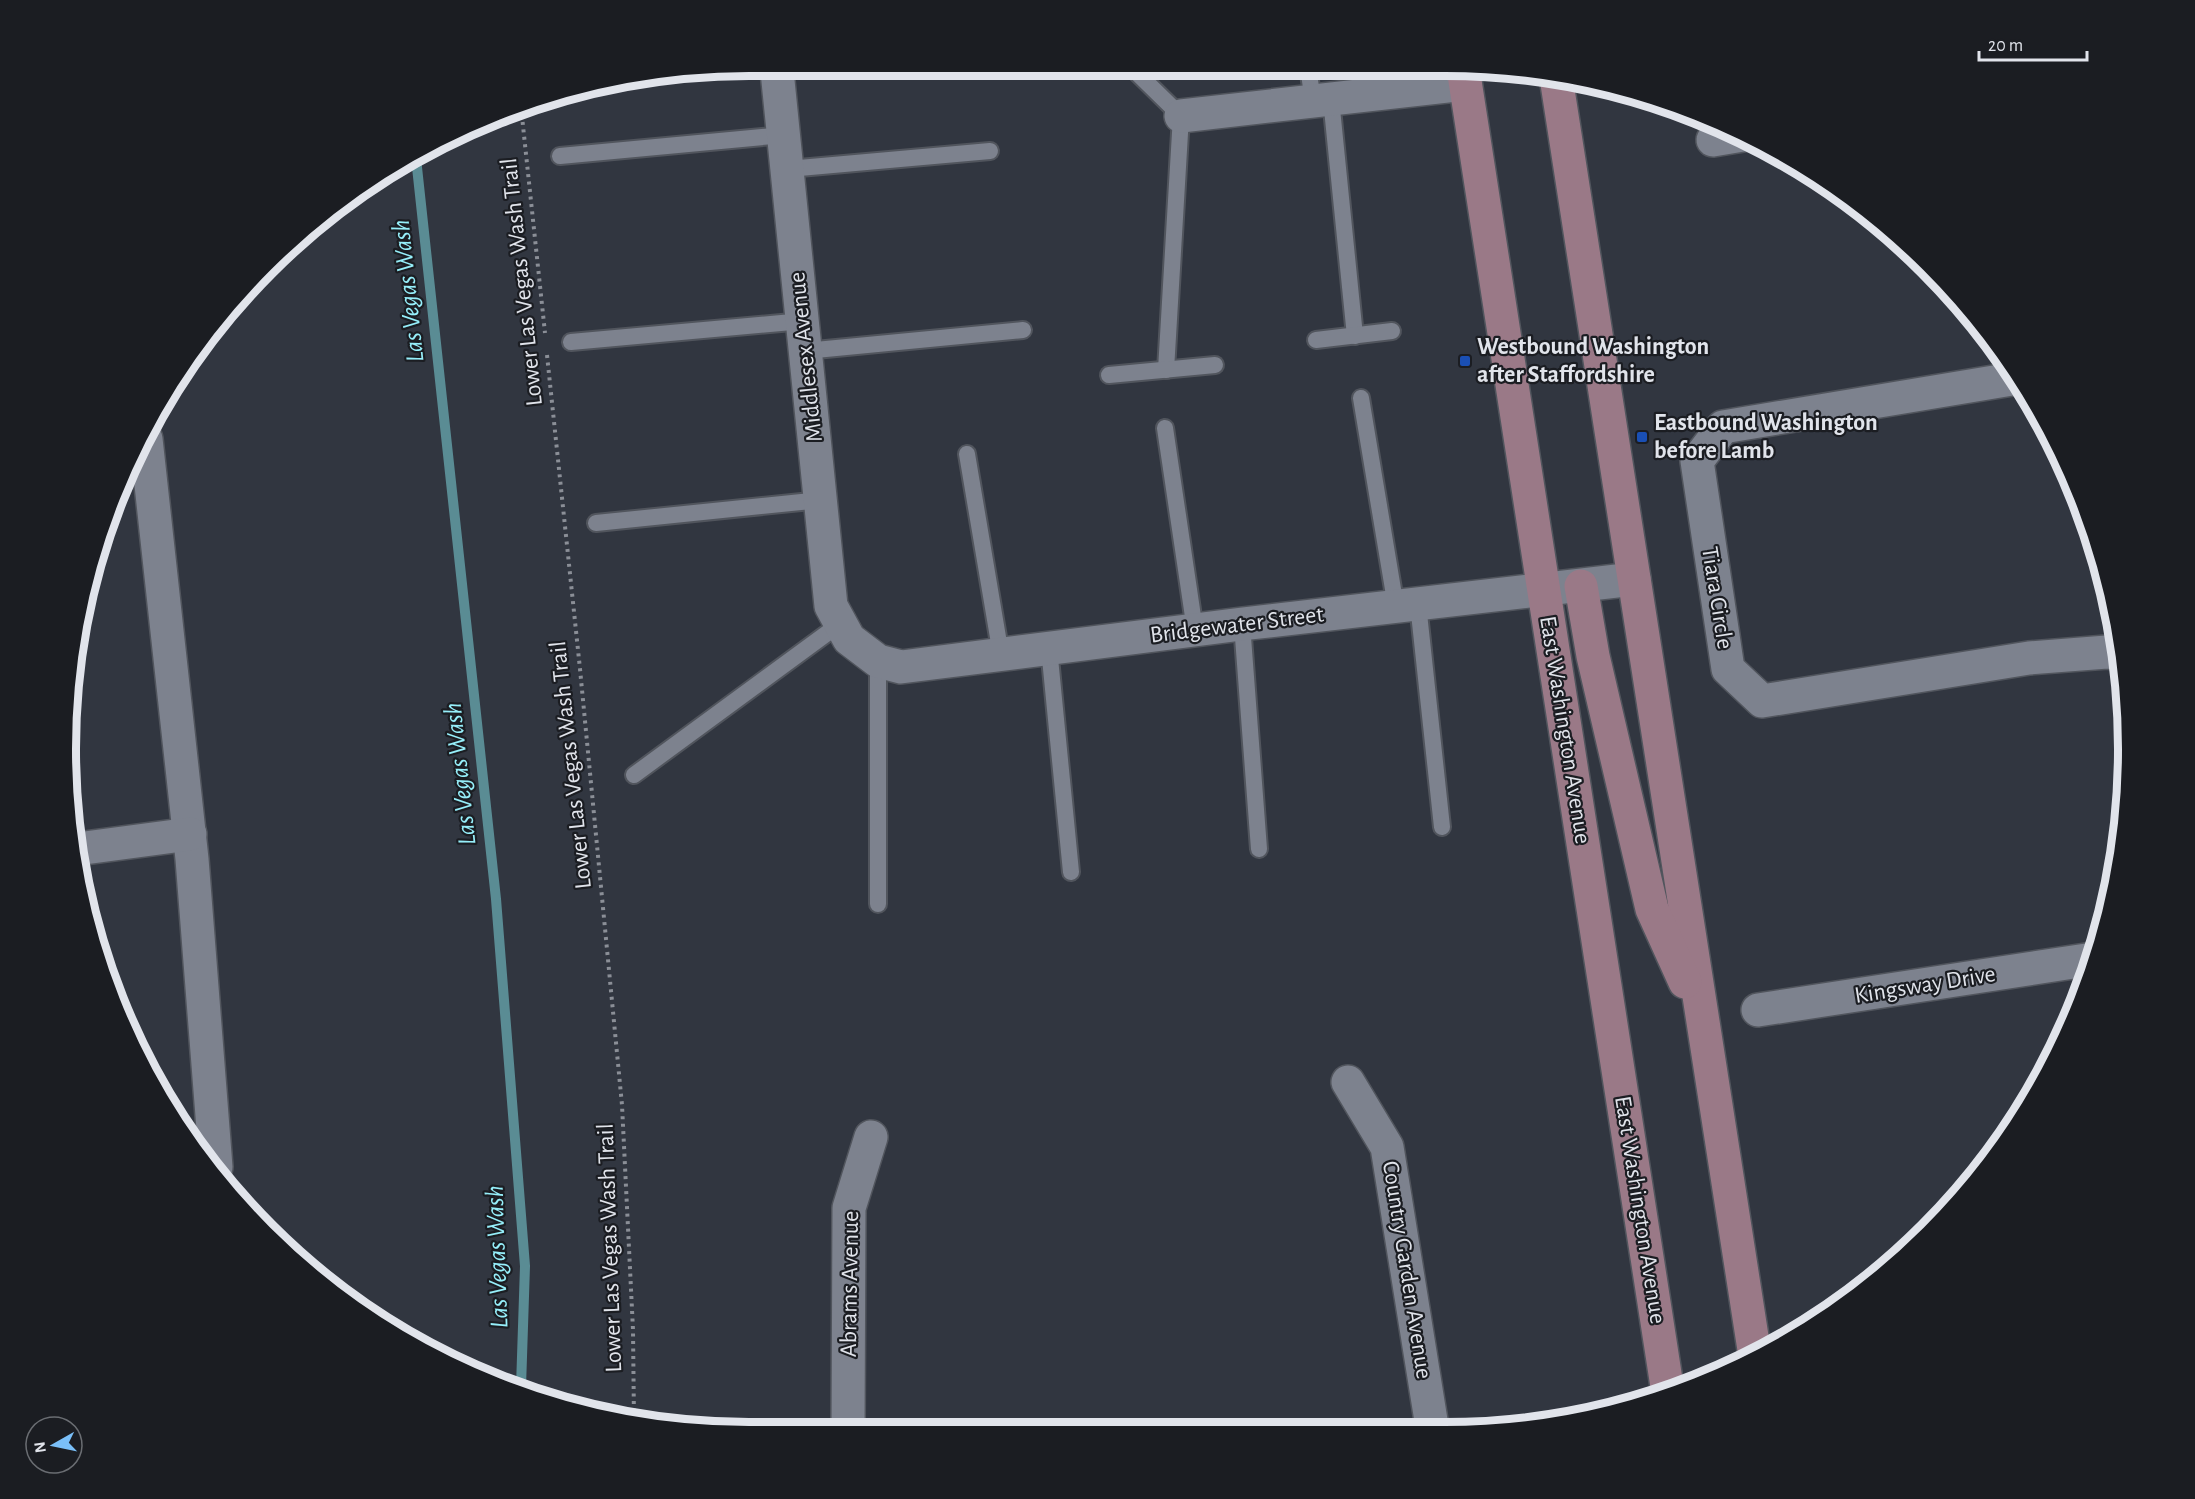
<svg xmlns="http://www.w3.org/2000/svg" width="2195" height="1499" viewBox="0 0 2195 1499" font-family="'Alegreya Sans',sans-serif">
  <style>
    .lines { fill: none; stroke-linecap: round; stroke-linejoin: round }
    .stream { stroke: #5a8c94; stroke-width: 10 }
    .service-casing { stroke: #51555d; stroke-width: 20 }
    .minor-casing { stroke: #51555d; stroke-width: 36 }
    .secondary-casing { stroke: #51555d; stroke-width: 36 }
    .path { stroke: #8b8f97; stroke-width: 4; stroke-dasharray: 3 4.5; stroke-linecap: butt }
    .service { stroke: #7d828e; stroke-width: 16 }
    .minor { stroke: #7d828e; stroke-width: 33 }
    .secondary { stroke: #9a7987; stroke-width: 33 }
    .transit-dot { fill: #1a4fb4; stroke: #1b1d22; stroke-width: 2 }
    .labels { text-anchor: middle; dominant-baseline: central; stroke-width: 4.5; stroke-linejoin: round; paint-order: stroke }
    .street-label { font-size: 24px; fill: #e1e4eb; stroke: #1b1d22 }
    .poi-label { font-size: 24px; font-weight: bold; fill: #e1e4eb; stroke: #1b1d22; text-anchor: start }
    .water-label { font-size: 26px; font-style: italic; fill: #96effa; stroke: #1b1d22 }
    .rim { fill: none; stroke: #e1e4eb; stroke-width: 8 }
  </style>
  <rect width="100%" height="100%" fill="#313640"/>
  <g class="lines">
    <polyline class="stream" points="416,158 496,899 525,1266 521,1387"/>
    <defs>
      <g id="service">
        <polyline points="1308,67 1313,101"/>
        <polyline points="1132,68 1181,116 1166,370"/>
        <polyline points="1331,99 1355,336"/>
        <polyline points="560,156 784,135"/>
        <polyline points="788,169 990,151"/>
        <polyline points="1316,340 1392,331"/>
        <polyline points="571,342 803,321"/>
        <polyline points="805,351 1023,330"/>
        <polyline points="1109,375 1215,365"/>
        <polyline points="1361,398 1396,607"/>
        <polyline points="1165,428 1195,630"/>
        <polyline points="967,454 1001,655"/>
        <polyline points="596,523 821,500"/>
        <polyline points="1418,604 1442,827"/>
        <polyline points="1242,624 1259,849"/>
        <polyline points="1049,648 1071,872"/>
        <polyline points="878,661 878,904"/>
        <polyline points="634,775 841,623"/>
      </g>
      <g id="minor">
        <polyline points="777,71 831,606 849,639 878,661 901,667 1242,624 1634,579"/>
        <polyline points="1181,116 1465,84"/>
        <polyline points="1713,140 1743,135"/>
        <polyline points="2018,378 1723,427 1697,461 1728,669 1762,701 2029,658 2107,652 2120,654"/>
        <polyline points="146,439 192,859 216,1167"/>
        <polyline points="77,849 190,834"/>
        <polyline points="1758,1010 2093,959"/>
        <polyline points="1348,1082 1387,1147 1433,1433"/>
        <polyline points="848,1433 849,1208 871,1137"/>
      </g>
      <g id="secondary">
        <polyline points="1463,68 1668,1393"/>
        <polyline points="1556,77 1755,1356"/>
        <polyline points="1581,586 1593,656 1652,909 1685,982"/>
      </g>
    </defs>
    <use href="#service" class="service-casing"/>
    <use href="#minor" class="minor-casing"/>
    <use href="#secondary" class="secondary-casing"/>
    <g class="path">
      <polyline points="521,107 545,333"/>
      <polyline points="547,355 580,669 622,1105 633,1330 634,1422"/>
    </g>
    <use href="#service" class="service"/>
    <use href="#minor" class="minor"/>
    <use href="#secondary" class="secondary"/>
  </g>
  <g class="transit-dot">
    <rect x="1459" y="355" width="12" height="12" rx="3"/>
    <rect x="1636" y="431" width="12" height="12" rx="3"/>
  </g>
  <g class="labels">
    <g class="street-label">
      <text transform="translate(522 282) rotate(-96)">Lower Las Vegas Wash Trail</text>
      <text transform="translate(806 357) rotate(-96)">Middlesex Avenue</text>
      <text transform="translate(1717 598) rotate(81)">Tiara Circle</text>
      <text transform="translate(1237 625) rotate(-7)">Bridgewater Street</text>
      <text transform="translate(1565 730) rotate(81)">East Washington Avenue</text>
      <text transform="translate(571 765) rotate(-96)">Lower Las Vegas Wash Trail</text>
      <text transform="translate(1925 985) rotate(-9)">Kingsway Drive</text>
      <text transform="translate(1640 1210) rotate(81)">East Washington Avenue</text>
      <text transform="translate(610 1248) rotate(-92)">Lower Las Vegas Wash Trail</text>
      <text transform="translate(1407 1270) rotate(81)">Country Garden Avenue</text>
      <text transform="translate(850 1284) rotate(-89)">Abrams Avenue</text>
    </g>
    <g class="poi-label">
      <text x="1477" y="347">Westbound Washington<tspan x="1477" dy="28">after Staffordshire</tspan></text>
      <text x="1654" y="423">Eastbound Washington<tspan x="1654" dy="28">before Lamb</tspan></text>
    </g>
    <g class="water-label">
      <text transform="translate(408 291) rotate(-96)">Las Vegas Wash</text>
      <text transform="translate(460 774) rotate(-96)">Las Vegas Wash</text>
      <text transform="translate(497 1257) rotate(-92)">Las Vegas Wash</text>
    </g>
  </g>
  <path d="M0 0H2195V1499H0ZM749 76H1445A673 673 0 0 1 2118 749V749A673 673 0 0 1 1445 1422H749A673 673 0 0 1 76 749V749A673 673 0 0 1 749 76Z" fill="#1b1d22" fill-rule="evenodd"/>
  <path class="rim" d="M749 76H1445A673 673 0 0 1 2118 749V749A673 673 0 0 1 1445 1422H749A673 673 0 0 1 76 749V749A673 673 0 0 1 749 76Z"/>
  <g transform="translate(54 1445) rotate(261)"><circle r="28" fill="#1b1d22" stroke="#6a6d72" stroke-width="1.5"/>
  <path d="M0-4.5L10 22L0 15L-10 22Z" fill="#7abff8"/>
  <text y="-9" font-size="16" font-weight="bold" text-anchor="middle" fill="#e1e4eb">N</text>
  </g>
  <path d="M1979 51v9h108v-9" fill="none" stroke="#e1e4eb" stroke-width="3"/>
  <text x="1988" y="51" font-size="18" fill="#e1e4eb" stroke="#1b1d22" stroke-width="4.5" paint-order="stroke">20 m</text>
</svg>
